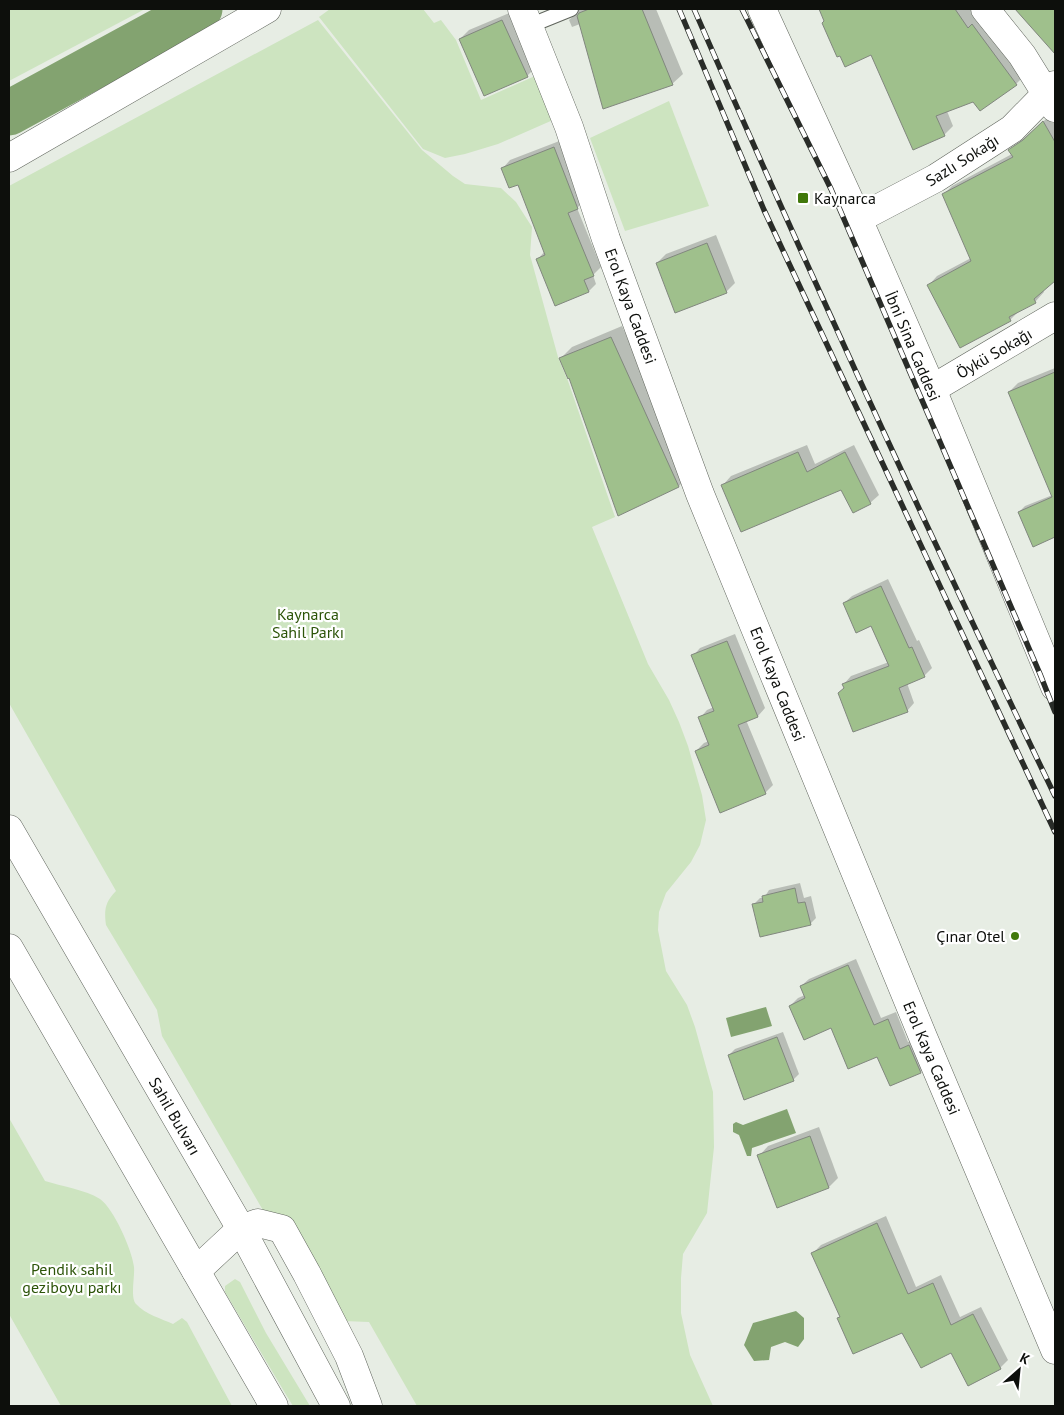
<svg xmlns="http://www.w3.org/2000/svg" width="1064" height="1415" viewBox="0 0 1064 1415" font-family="'PT Sans',sans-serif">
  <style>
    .green { fill: #cde4c0 }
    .water { fill: #83a370 }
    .shadow { fill: #0003 }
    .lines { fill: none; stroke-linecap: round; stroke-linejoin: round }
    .river { stroke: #83a370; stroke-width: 45 }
    .building { fill: #9fc08c; stroke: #81877e }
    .service-casing { stroke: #60655d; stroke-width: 16 }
    .minor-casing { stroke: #60655d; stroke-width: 29 }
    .tertiary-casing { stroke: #60655d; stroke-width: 29 }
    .trunk-casing { stroke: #60655d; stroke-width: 29 }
    .service { stroke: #fff; stroke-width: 14 }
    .minor { stroke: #fff; stroke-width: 28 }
    .tertiary { stroke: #fff; stroke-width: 28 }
    .trunk { stroke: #fff; stroke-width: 28 }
    .rail-casing { stroke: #292c28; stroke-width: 5.5 }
    .rail { stroke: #fff; stroke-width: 4; stroke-dasharray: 11; stroke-linecap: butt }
    .poi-dot { fill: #41780b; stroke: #fff; stroke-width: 2 }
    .labels { text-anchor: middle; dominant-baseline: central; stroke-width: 4.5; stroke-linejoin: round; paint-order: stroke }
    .street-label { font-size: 16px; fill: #0d0f0c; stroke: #fff }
    .poi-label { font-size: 16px; fill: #0d0f0c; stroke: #fff; text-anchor: start }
    .park-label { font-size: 16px; fill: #2c5408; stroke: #fff }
  </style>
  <rect width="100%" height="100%" fill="#e7ede4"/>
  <g class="green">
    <polygon points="9,9 145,9 9,81"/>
    <polygon points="330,9 423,9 434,23 441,20 456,40 481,100 535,76 553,120 498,144 465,154 445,158 423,149 319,17"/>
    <path d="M318,20l104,130 31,26 12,8 36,4 15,14 16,25 -2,28 28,102 10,24 47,136 -23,10 56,137 21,36 10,22 9,24 14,49 4,25 -6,25 -9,17 -25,31 -7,19 -1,18 8,41 21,34 8,22 18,65 1,55 -7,66 -24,41 -2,24v35l9,42 23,51h-296l-48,-84 -26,-1 -64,-83 -117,-202 -5,-26 -51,-85c-2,-15 -1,-23 10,-34l-107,-188v-517z"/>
    <polygon points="669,101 709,206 625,231 590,138"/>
    <path d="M9,1118l36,63c16,5 41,9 55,18 14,10 32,51 34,68 1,9 -4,31 2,37 9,10 26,15 37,20l9,-6 5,4 45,84h-171l-52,-92z"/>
    <polygon points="235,1279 240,1282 266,1333 310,1406 293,1406 285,1393 225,1292 225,1286"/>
  </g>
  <g class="water">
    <polygon points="766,1007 772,1026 731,1037 726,1018"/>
    <polygon points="787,1109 796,1133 752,1148 751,1156 747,1156 739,1135 733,1132 733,1124 736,1122 743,1125"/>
    <polygon points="796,1311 804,1318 804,1339 798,1347 785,1342 771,1347 769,1360 754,1361 744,1345 753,1323"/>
  </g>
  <g class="shadow">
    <polygon points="580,9 656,9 683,74 672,84 580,24 572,27 569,20"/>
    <polygon points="820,9 970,9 977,20 1025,75 1016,84 947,111 953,126 944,135 871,54 825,21"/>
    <polygon points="1019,9 1055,9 1055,48 1053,50 1018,10"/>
    <polygon points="512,12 536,67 527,76 485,94 460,39 469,30"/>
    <polygon points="1052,114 1055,118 1055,279 1043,290 1044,292 1035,302 1019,311 1010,320 928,286 937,276 971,258 943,195 952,186 1012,154 1010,150"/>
    <polygon points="562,140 585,200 577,208 601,267 593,275 596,284 589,291 538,259 545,251 519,183 503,168 510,160"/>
    <polygon points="716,235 735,283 726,292 657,263 666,254"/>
    <polygon points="622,326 690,475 679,486 570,376 561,358 572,347"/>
    <polygon points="1055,368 1055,479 1047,483 1009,392 1018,383"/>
    <polygon points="807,445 815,464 854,445 879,495 870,503 842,489 723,485 731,476"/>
    <polygon points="1055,494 1055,536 1034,545 1019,512 1025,506"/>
    <polygon points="888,579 917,641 919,640 932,668 924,676 907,683 914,703 907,711 845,688 844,684 851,676 889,662 872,625 844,603 852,596"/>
    <polygon points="735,634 765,708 758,716 746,720 773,785 765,793 696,751 704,743 709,741 700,718 707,710 714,707 693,656 700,648"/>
    <polygon points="800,883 804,898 811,896 816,918 810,924 754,904 760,898 764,898 769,890"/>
    <polygon points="856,959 881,1018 896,1012 908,1042 917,1038 928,1064 921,1072 878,1055 832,1027 790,1006 798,998 805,995 801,986 809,979"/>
    <polygon points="783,1032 799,1074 793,1080 729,1055 735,1049"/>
    <polygon points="819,1127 838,1178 829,1187 778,1206 759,1156 768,1146"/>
    <polygon points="886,1216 916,1287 941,1275 960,1317 981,1307 1008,1360 1000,1368 952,1351 903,1331 838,1318 841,1316 813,1253 821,1245"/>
  </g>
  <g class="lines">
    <polyline class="river" points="9,113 200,9"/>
  </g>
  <g class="building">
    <polygon points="589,9 642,9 673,85 603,109 577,16 579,13"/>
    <polygon points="819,9 955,9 968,28 972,24 1017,85 980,111 973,102 936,116 945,136 913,150 871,55 845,67 840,56 837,57 822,23 824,21"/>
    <polygon points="1015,9 1055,9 1055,54"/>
    <polygon points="502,20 528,77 484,96 459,39"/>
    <polygon points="1043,121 1055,142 1055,281 1034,299 1036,303 1009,317 1011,321 960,348 927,285 971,261 942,194 1013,157 1008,150 1023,140"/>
    <polygon points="554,147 578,209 568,213 594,276 584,280 589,292 555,306 536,259 545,255 518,185 509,188 501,168"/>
    <polygon points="707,243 727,293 675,313 656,263"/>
    <polygon points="611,337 679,487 618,516 569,378 568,379 559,358"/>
    <polygon points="1055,372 1055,537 1033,547 1018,512 1052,497 1008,392"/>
    <polygon points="798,452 807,472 845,452 871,504 853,513 841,490 741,532 721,485"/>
    <polygon points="881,586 909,648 912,647 925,677 899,688 908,712 853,732 838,693 844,688 842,684 889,666 871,626 856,633 843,603"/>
    <polygon points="727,641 758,717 738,725 766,794 720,813 695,751 709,745 698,717 714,711 691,655"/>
    <polygon points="795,888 798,903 805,902 811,925 760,937 752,904 763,902 762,896"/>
    <polygon points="848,965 874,1025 888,1019 900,1049 909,1045 921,1073 890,1086 877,1057 848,1069 831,1028 804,1040 789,1006 805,998 800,986"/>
    <polygon points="777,1037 794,1081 744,1100 728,1055"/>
    <polygon points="810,1136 829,1188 777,1208 757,1155"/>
    <polygon points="877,1223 908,1294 933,1283 951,1325 973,1314 1001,1369 968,1386 951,1353 921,1368 902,1333 853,1354 837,1318 840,1317 811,1253"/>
  </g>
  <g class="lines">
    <defs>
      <polyline id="service" points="529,26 571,9"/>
      <g id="minor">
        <polyline points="522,9 569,127 606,239 700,494 923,1037 1055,1350"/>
        <polyline points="985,9 1022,55 1055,108"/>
        <polyline points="858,219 936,178 1012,129 1055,85"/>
        <polyline points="932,389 1055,316"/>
      </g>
      <g id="tertiary">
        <polyline points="762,9 858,219 932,389 1055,687"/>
        <polyline points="9,158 267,9"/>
      </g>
      <g id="trunk">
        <polyline points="9,829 241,1229 336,1406"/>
        <polyline points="9,948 274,1406"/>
        <polyline points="196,1271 241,1229 258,1223 282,1229 307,1274 349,1356 368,1406"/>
      </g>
    </defs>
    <use href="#service" class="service-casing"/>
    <use href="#minor" class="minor-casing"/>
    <use href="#tertiary" class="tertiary-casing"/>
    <use href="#trunk" class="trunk-casing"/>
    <use href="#service" class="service"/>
    <use href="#minor" class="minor"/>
    <use href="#tertiary" class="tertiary"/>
    <use href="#trunk" class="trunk"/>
    <defs>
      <g id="rail">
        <polyline points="679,9 764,210 1055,832"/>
        <path d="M694,9c115,264 236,527 361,787"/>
        <polyline points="742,9 831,189 1040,674 1055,712"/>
      </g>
    </defs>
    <use href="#rail" class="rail-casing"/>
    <use href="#rail" class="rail"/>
  </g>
  <g class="poi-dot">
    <rect x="797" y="192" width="12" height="12" rx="2.5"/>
    <circle cx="1015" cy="936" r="5"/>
  </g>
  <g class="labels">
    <g class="street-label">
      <text transform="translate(962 160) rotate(-32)">Sazlı Sokağı</text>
      <text transform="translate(631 306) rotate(70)">Erol Kaya Caddesi</text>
      <text transform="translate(913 346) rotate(67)">İbni Sina Caddesi</text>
      <text transform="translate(994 353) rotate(-30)">Öykü Sokağı</text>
      <text transform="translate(778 684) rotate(68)">Erol Kaya Caddesi</text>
      <text transform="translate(932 1058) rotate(67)">Erol Kaya Caddesi</text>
      <text transform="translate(175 1116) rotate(60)">Sahil Bulvarı</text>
    </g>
    <g class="poi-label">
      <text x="814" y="198">Kaynarca</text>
      <text x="1005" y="936" text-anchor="end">Çınar Otel</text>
    </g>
    <g class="park-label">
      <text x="308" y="614">Kaynarca<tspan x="308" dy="18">Sahil Parkı</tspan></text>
      <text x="72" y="1269">Pendik sahil<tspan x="72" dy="18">geziboyu parkı</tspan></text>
    </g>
  </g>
  <rect width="1064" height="1415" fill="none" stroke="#0d0f0c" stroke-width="20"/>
  <g transform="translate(1019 1370) rotate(27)" stroke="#ffffff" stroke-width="4" paint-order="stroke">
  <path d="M0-4L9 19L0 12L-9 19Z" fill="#0d0f0c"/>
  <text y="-8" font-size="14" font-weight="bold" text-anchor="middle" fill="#0d0f0c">K</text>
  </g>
</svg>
